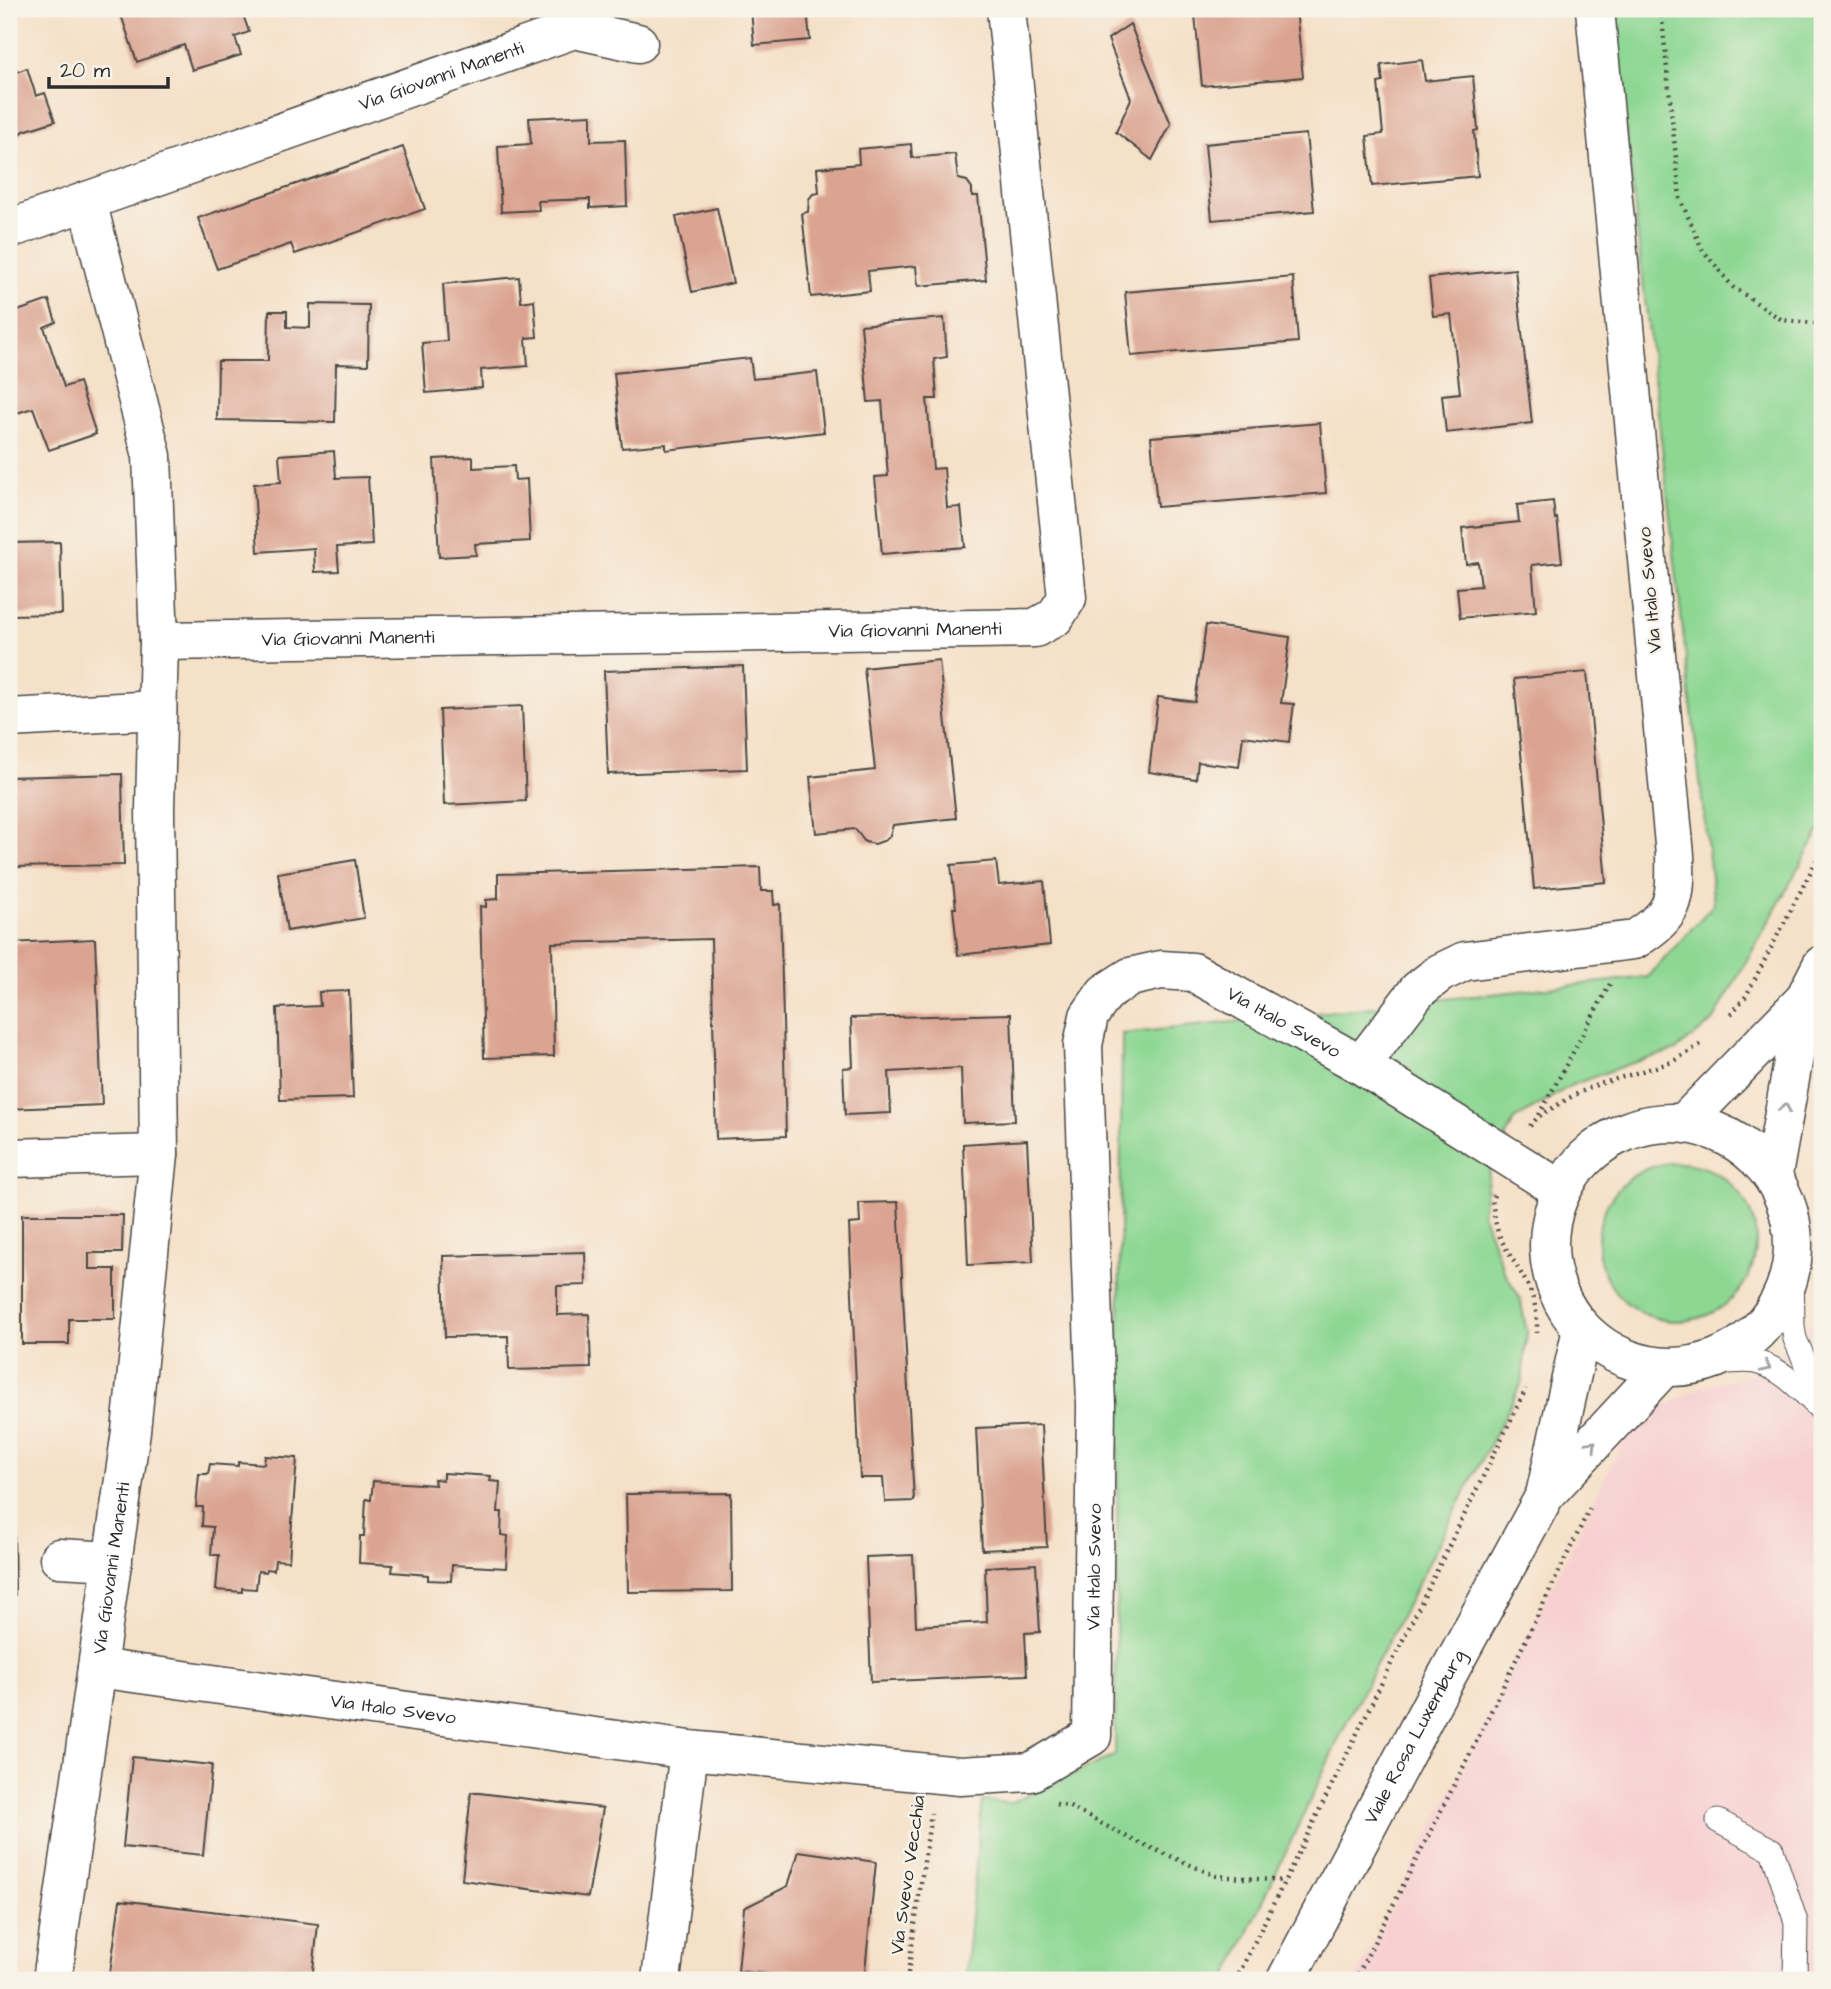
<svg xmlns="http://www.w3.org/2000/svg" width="1831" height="1989" viewBox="0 0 1831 1989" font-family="'Architects Daughter',sans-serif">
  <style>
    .built { fill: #f7cfd1 }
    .green { fill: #8dd793; stroke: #5c815f; stroke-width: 2 }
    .building { fill: #dba492 }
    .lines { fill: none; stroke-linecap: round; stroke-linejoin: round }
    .service-casing { stroke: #494643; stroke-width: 25 }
    .minor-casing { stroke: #494643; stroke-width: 41 }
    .tertiary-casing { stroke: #494643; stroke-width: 41 }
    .path { stroke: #494643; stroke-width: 4.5; stroke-dasharray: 2 5; stroke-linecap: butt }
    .service { stroke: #fff; stroke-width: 23 }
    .minor { stroke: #fff; stroke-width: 38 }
    .tertiary { stroke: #fff; stroke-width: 38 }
    .oneway { stroke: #a0a0a0 }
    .labels { text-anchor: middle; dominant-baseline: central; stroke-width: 5; stroke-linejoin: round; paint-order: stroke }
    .street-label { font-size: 19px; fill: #2b2b2b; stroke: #f7f3e8 }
  </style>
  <rect width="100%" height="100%" fill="#f7f3e8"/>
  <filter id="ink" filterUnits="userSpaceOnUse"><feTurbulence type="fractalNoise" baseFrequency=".0143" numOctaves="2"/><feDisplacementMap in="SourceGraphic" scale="14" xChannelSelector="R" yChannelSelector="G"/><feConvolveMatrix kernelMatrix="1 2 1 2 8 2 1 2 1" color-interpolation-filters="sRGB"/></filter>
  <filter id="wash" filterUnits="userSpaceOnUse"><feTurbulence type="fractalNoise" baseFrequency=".00686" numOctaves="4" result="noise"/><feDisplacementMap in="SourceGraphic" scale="28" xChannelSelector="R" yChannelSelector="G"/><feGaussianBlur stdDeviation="1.57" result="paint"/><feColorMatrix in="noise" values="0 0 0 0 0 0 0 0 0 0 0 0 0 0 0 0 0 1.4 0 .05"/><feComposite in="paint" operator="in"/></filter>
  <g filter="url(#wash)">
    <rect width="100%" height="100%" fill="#f5e0c8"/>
    <polygon class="built" points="1822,1314 1822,1980 1355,1980 1473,1748 1626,1435 1649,1415 1700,1387 1748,1376 1765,1366"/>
    <g class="green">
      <polygon points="1612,9 1822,9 1822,826 1713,1021 1676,1050 1623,1066 1572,1085 1514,1120 1490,1168 1482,1213 1504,1271 1520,1298 1527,1332 1522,1382 1347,1721 1226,1980 965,1980 981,1812 983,1801 1011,1803 1115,1755 1122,1034 1648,977 1714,904"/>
      <circle cx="1677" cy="1242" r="79"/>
    </g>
    <g id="blocks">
      <g class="building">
        <polygon points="119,9 241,9 249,32 235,37 241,55 192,70 184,45 137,62"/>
        <polygon points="751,9 807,9 810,40 754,45"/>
        <polygon points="1255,9 1296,9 1303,77 1202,86 1195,15"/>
        <polygon points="1130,24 1171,124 1152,160 1116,132 1131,99 1108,39"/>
        <polygon points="1422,60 1425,81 1473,76 1478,130 1474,131 1478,176 1372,186 1367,136 1383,134 1378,83 1383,82 1381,65"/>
        <polygon points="27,68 36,96 45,93 55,121 24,131 16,138 10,137 9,75"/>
        <polygon points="591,115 591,141 625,140 627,206 590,208 590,199 538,201 539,210 501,212 498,146 531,144 529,118"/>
        <polygon points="1306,134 1314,211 1212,220 1205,144"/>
        <polygon points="911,144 912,158 955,154 958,179 967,181 972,188 972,196 978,196 986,280 918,286 916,266 868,271 870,291 811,297 802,213 808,212 809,199 813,194 819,193 817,168 859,164 858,149"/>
        <polygon points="403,147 425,209 295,254 291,244 217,269 198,218"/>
        <polygon points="717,208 733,283 692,292 676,217"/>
        <polygon points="1515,269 1532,423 1446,433 1442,395 1460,393 1451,314 1433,316 1429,278"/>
        <polygon points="519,277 521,302 534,300 537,337 526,338 528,366 481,370 482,388 426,393 422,343 447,341 443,284"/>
        <polygon points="1293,277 1298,342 1131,356 1125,292"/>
        <polygon points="49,300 56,322 44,327 64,387 79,382 96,434 49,450 33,408 17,413 9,388 9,314"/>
        <polygon points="310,304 369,305 368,365 336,364 335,422 217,420 218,361 268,361 269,311 287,311 287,327 310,328"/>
        <polygon points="944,318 947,357 934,359 937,399 927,399 933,469 944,468 947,508 961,507 965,547 882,554 875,477 888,476 882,401 868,402 861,325"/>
        <polygon points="750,358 753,379 817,372 824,432 666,450 666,444 622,448 614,373"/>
        <polygon points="1320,423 1326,493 1157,507 1151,437"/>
        <polygon points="334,451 336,478 368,477 372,545 337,547 339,571 315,572 314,548 258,552 254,484 281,482 279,455"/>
        <polygon points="473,457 473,468 514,466 515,480 527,479 530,541 475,544 476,555 439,557 434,459"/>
        <polygon points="1553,501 1555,519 1557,518 1562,562 1532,565 1536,611 1460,618 1457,588 1481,586 1478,562 1466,564 1462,528 1519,522 1517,505"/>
        <polygon points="60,542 62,614 9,615 9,543"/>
        <polygon points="1206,625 1290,637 1281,703 1294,704 1289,742 1243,736 1239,767 1198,762 1196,779 1149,772 1158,697 1195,702"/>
        <polygon points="939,660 956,818 893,825 890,835 886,840 875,844 865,842 855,829 816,833 810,777 875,770 864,668"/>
        <polygon points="743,666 747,769 608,774 604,671"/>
        <polygon points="1587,672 1606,882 1534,889 1514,679"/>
        <polygon points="522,706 526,801 444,805 440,710"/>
        <polygon points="122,774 124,865 9,867 9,777"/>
        <polygon points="355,860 364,918 287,931 278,873"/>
        <polygon points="996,861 999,885 1044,881 1050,945 958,955 953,908 956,908 951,865"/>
        <polygon points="760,867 761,891 773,891 774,905 780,904 786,1136 716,1139 711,939 552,943 554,1056 484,1058 480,906 486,907 486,900 498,899 498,874"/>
        <polygon points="95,939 102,1105 9,1109 9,943"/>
        <polygon points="349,991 353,1098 280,1100 277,1008 320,1006 319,992"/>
        <polygon points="1011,1014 1015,1121 963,1123 961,1068 889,1072 891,1113 845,1115 843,1068 853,1067 851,1018"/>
        <polygon points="1027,1140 1033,1262 968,1265 963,1144"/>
        <polygon points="898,1202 914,1501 885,1502 883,1478 860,1478 849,1224 860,1223 859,1203"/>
        <polygon points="22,1215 123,1215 122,1253 89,1253 89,1269 115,1269 115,1319 69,1319 69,1344 22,1344"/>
        <polygon points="585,1252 586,1285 557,1286 557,1315 589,1314 591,1368 509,1370 508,1336 445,1337 443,1256"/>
        <polygon points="1041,1425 1047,1547 982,1550 976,1428"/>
        <polygon points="265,1456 297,1458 289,1561 275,1560 274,1570 267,1569 266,1572 258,1571 256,1589 242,1588 242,1592 216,1590 219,1555 211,1555 213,1527 202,1526 203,1507 196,1507 199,1474 208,1474 210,1464 238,1466 238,1462 264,1464"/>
        <polygon points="443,1473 491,1476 490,1481 500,1482 498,1512 502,1512 501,1535 508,1536 506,1568 452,1565 451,1581 428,1580 428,1575 392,1572 393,1565 359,1563 360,1536 364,1536 366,1499 371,1500 373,1481 435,1485 434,1479 443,1480"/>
        <polygon points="731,1493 732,1591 628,1592 626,1494"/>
        <polygon points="9,1528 14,1528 15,1595 9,1595"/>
        <polygon points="913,1555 916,1626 987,1622 985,1567 1036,1564 1040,1632 1025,1633 1027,1675 871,1682 866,1557"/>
        <polygon points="132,1757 212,1765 203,1855 123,1847"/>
        <polygon points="471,1792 603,1808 588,1897 462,1880"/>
        <polygon points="799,1851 876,1862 864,1980 829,1980 738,1971 744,1908 788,1886"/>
        <polygon points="120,1900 318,1924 312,1980 210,1980 186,1977 186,1980 109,1980"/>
      </g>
    </g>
  </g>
  <g filter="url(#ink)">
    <use href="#blocks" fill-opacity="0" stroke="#494643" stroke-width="2"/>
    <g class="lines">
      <defs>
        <g id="service">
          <polyline points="1792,1266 1793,1327 1795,1339 1822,1400"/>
          <path d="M1699,1365c16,-1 41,-6 56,-3 28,6 48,30 67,49"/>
          <polyline points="1718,1821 1772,1850 1796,1922 1795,1980"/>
        </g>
        <g id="minor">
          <polyline points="9,229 87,201"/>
          <path id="s1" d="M159,641l876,-13 20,-11 12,-19 -61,-589"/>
          <polyline points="9,718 157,710"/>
          <polyline points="1361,1065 1561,1190"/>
          <polyline points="9,1158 159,1154"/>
          <polyline points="59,1558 113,1561"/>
          <path id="s2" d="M97,1668l592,82 271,26 71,-4 61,-36 4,-331 -13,-360 6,-29 16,-23 25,-16 31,-7 32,2 168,93 57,-75 22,-17 25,-12 169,-21c41,-26 42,-38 41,-85l-80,-846"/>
          <path id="s3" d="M52,1980l79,-549 28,-277 -4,-345 4,-168 -7,-185 -65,-255 487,-172 64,14"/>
          <polyline points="661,1980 689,1750"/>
        </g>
        <g id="tertiary">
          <circle cx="1671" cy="1245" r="122"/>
          <polyline points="1684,1123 1804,1000 1822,965"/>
          <polyline points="1773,1175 1804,1000"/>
          <polyline points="1545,1495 1582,1329"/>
          <path id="s4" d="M1286,1980l145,-275 114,-210 118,-127"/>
        </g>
      </defs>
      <use href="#service" class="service-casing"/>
      <use href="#minor" class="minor-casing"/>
      <use href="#tertiary" class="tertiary-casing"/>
      <g class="path">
        <polyline points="1661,9 1680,198 1702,249 1733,287 1782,320 1822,324"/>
        <polyline points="1731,1014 1746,996 1822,850"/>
        <polyline points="1539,1115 1610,984"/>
        <polyline points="1530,1126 1538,1117 1569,1098 1593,1086 1672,1062 1703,1043"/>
        <path d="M1494,1195l-2,5c2,12 3,26 8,37 18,37 39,51 37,96"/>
        <polyline points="1056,1804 1068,1806 1133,1840 1216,1876 1285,1881"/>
        <polyline points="907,1980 931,1813"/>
        <polyline points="1236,1980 1526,1389"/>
        <polyline points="1355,1980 1473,1748 1590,1508"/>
      </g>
      <use href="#service" class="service"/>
      <use href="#minor" class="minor"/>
      <use href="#tertiary" class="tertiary"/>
    </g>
    <defs><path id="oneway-chevron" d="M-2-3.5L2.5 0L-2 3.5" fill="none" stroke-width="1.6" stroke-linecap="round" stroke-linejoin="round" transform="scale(1.75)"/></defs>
    <g class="oneway">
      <use href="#oneway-chevron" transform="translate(1785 1108) rotate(-80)"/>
      <use href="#oneway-chevron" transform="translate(1766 1367) rotate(25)"/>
      <use href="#oneway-chevron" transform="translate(1592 1445) rotate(-47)"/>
    </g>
  </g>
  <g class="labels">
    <g class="street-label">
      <text stroke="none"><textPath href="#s3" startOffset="2170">Via Giovanni Manenti</textPath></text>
      <text transform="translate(1650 590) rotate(-95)">Via Italo Svevo</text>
      <text stroke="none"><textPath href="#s1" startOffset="756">Via Giovanni Manenti</textPath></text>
      <text stroke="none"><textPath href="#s1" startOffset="189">Via Giovanni Manenti</textPath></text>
      <text stroke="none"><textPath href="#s2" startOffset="1958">Via Italo Svevo</textPath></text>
      <text stroke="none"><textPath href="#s2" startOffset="1181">Via Italo Svevo</textPath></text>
      <text stroke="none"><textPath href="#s3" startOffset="416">Via Giovanni Manenti</textPath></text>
      <text stroke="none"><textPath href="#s2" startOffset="299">Via Italo Svevo</textPath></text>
      <text stroke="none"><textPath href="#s4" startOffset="275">Viale Rosa Luxemburg</textPath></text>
      <text transform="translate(908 1875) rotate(-82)">Via Svevo Vecchia</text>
    </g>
  </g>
  <rect width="1831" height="1989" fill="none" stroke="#f7f3e8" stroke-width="35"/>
  <path d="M49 77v10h119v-10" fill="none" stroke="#2b2b2b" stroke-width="3.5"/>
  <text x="60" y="77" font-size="21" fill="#2b2b2b" stroke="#f7f3e8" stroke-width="5" paint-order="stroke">20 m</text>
</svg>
